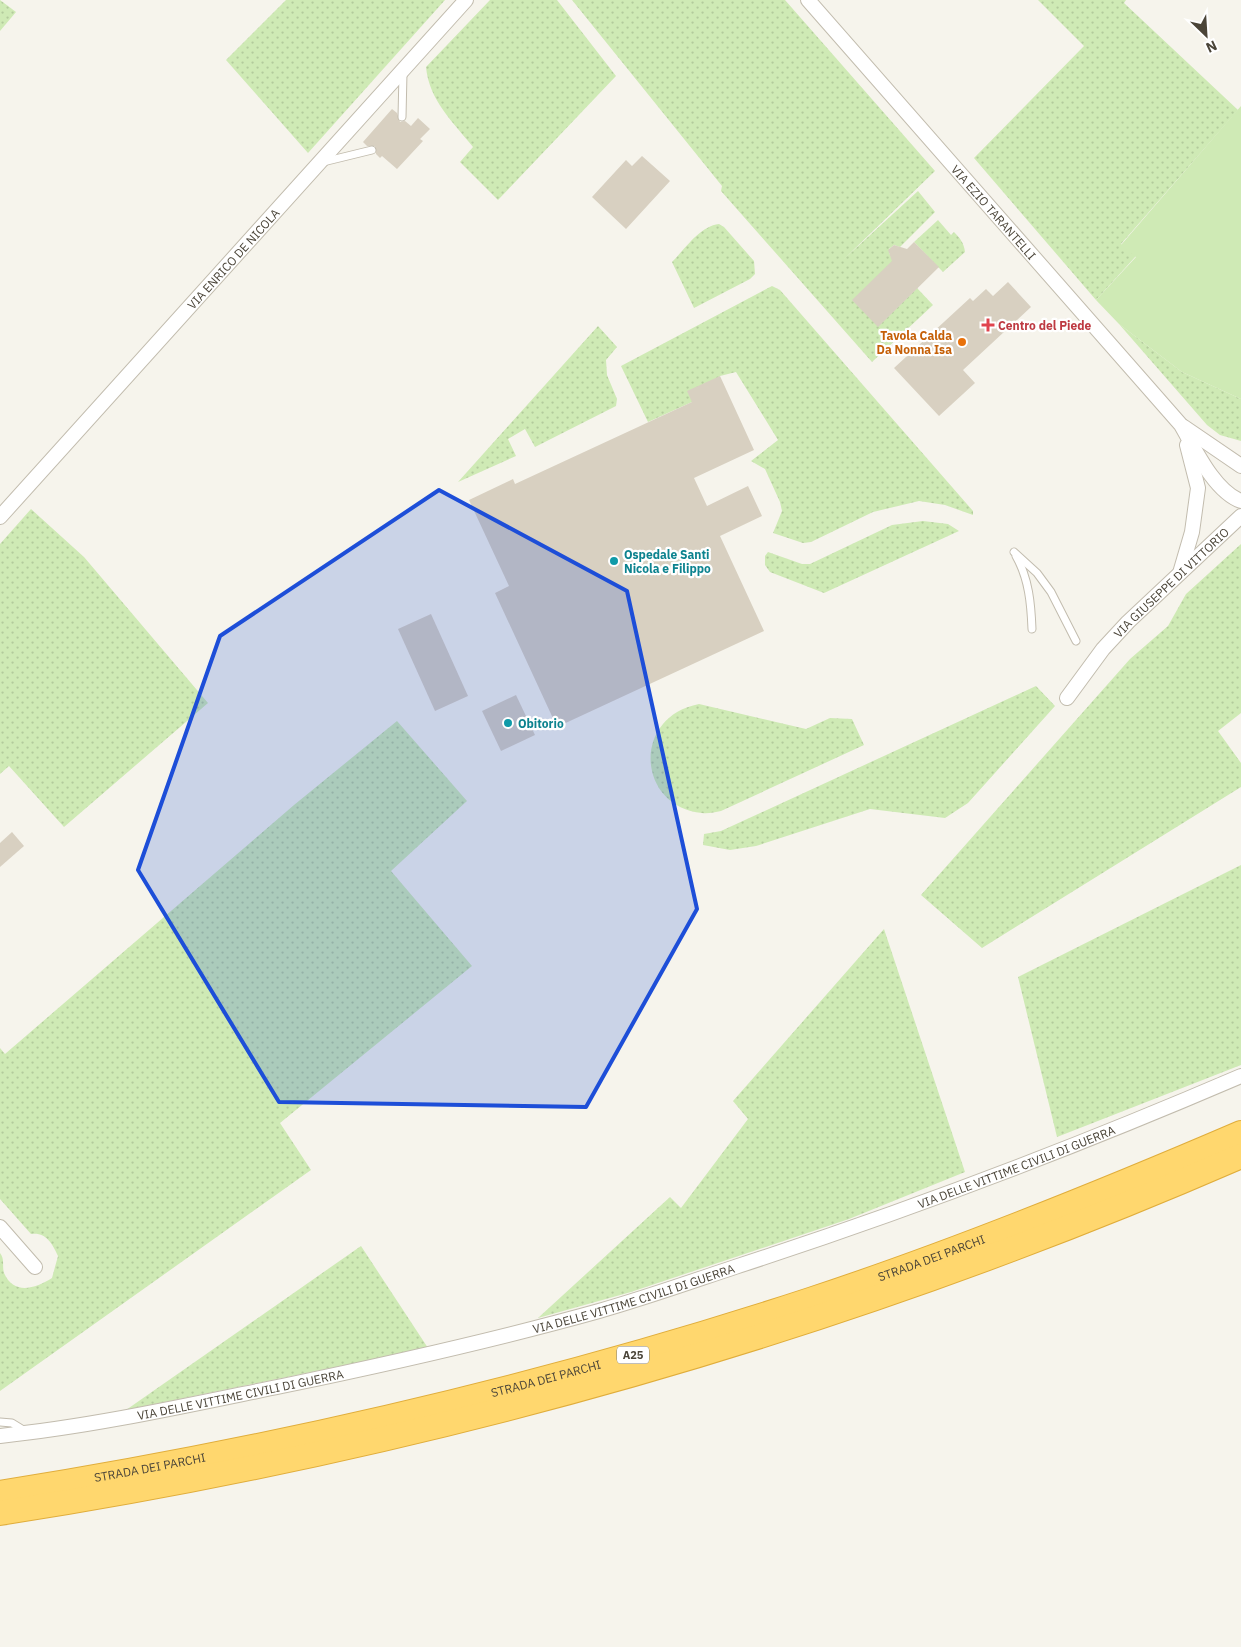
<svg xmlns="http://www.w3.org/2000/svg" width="1241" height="1647" viewBox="0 0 1241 1647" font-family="'IBM Plex Sans',sans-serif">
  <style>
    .grass { fill: url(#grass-dots) }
    .park { fill: #cfeab5 }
    .building { fill: #d8d0c1 }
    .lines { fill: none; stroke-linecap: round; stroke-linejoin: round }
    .lane-casing { stroke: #c2bcae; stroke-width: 9 }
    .street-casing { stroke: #c2bcae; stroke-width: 16 }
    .highway-casing { stroke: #e0ad3b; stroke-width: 26 }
    .lane { stroke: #fff; stroke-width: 7 }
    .street { stroke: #fff; stroke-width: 14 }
    .highway { stroke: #ffd76e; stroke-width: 24 }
    .marked { fill: #1d4ed8; fill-opacity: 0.2; stroke: #1d4ed8; stroke-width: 4; stroke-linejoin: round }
    .health-dot { fill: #e0444e; stroke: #fff; stroke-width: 2 }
    .food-dot { fill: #e8710a; stroke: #fff; stroke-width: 2 }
    .culture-dot { fill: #0f9aa8; stroke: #fff; stroke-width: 2 }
    .labels { text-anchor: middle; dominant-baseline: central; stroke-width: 4.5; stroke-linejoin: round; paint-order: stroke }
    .shield { fill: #fff; stroke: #817d74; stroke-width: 1 }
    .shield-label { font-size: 11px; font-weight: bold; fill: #4b4539 }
    .street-label { font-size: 12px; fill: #4b4539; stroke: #fff }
    .health-label { font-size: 12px; font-weight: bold; fill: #be3a42; stroke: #fff; text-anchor: start }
    .food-label { font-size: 12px; font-weight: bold; fill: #c56008; stroke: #fff; text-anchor: end }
    .culture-label { font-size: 12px; font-weight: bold; fill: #0d838f; stroke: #fff; text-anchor: start }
  </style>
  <defs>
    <pattern id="grass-dots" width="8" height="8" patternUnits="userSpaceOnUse" patternTransform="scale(1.25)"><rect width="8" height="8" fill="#cfeab5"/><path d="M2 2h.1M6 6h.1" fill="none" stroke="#b3ca9c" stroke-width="1.8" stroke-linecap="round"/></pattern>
  </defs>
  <rect width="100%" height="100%" fill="#f6f4ec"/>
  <g class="grass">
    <polygon points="0,0 16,12 0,31"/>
    <polygon points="286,0 445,0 308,153 226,60"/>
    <path d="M490,0h67l59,76 -118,124 -38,-38 13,-15c-20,-25 -44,-47 -47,-80z"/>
    <polygon points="572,0 785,0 935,171 844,259 918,191 935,212 900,247 894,245 889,249 889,253 893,260 878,326 917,288 933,305 872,362 721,191 722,186"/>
    <polygon points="1038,0 1126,0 1124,3 1238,110 1121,244 1136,256 1096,300 974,158 1084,46"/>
    <path d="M938,220l13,15 3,-3c6,6 10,11 11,20l-22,20 -29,-30z"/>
    <path d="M719,224l5,3 30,34 1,13 -5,5 -56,29 -22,-46c13,-13 28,-36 47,-38z"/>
    <polygon points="772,286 780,290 973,511 973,515 945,505 919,501 873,512 811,542 803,543 773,533 782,511 780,502 765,469 751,461 778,440 736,372 720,376 692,402 648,422 621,366"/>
    <polygon points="1119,324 1182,372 1241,399 1241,441 1220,435 1207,425"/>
    <polygon points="598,326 617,347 606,360 607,375 617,399 616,406 535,447 525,429 508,439 516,456 458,482"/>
    <polygon points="31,509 84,557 208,703 64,827 9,766 0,774 0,544"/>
    <polygon points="923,521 948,524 959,531 824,593 770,572 765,565 765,556 768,552 802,564 810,564 892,525"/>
    <polygon points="1241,544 1241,713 1218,731 1241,763 1241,787 982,948 921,895 1130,659 1168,626 1186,594"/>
    <polygon points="1036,686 1055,706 968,803 945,818 870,809 756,846 730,850 703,845 704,834 721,831"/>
    <path d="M699,704l107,25 24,-11 22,1 12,26 -143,66c-6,1 -13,3 -19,2 -65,-6 -71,-96 -3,-109z"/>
    <path d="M397,721l70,80 -76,70 81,95 -192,157 31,47 -311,221v-138c5,6 2,13 4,20 10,23 32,15 48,5l6,-22c-6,-13 -12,-24 -27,-22l-31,-35v-151l5,6 289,-249z"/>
    <polygon points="1241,865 1241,1065 1057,1137 1018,977"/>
    <polygon points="884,929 965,1172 849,1219 631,1292 538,1318 670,1197 681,1208 748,1119 733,1101"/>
    <polygon points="361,1246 428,1348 126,1410"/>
  </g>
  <polygon class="park" points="1241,106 1241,399 1182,372 1119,324 1096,300 1136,257 1121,245"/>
  <g class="building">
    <polygon points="392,109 397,113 400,122 405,121 411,126 418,118 430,129 420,139 423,141 397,169 382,156 380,158 376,154 375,146 367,146 363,142"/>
    <polygon points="642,156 670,181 626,229 592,197 626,160 632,166"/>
    <polygon points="914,242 939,267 878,327 852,300 892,261 888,250 894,245 907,249"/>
    <polygon points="1008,282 1031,307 963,370 975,383 939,416 894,368 970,298 973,301 986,289 993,296"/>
    <polygon points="720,376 754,450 694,478 707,506 748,486 762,516 720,536 764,631 557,727 495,593 509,586 469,500 513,479 515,484 692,402 687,391"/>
    <polygon points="431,614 468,696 435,711 398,629"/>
    <polygon points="516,695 535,735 501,751 482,711"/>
    <polygon points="12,832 24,846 0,867 0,843"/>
  </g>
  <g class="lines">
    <defs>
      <g id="lane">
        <polyline points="402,117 403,73"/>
        <polyline points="323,162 372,150"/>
        <polyline points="1014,552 1037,573 1051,592 1076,641"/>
        <path d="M1016,556c13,23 15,48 16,73"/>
        <polyline points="0,1422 12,1423 25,1431"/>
      </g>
      <g id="street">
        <path id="s1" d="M808,0l373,425c14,24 33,66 60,76"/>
        <polyline points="1184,427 1241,466"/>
        <path id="s2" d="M0,517l466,-517"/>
        <polyline points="1180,573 1192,532 1198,488 1187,445"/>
        <path id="s3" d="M1067,698l36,-49 25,-27 113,-106"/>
        <polyline points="0,1227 35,1267"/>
        <path id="s4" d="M0,1436c95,-10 189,-31 282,-50 106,-22 213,-46 317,-75 46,-13 91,-29 136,-44 172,-56 341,-120 506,-191"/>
      </g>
      <g id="highway">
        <path id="s5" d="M0,1493c275,-44 545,-106 810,-193 146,-48 289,-106 431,-167"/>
        <path d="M0,1513c430,-67 842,-183 1241,-357"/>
      </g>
    </defs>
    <use href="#lane" class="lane-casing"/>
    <use href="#street" class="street-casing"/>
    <use href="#highway" class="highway-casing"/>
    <use href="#lane" class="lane"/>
    <use href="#street" class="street"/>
    <use href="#highway" class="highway"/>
  </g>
  <path class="marked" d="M439,490l188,101 70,318 -111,198 -307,-5 -141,-232 82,-234z"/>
  <path class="health-dot" d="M985.5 317.5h5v5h5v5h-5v5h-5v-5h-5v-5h5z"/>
  <circle class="food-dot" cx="962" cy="342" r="5"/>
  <g class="culture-dot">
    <circle cx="614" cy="561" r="5"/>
    <circle cx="508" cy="723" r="5"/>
  </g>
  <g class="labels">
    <rect class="shield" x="617" y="1346.5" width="32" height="17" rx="4"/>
    <g class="shield-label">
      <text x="633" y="1355">A25</text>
    </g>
    <g class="street-label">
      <text stroke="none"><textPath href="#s1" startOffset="282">VIA EZIO TARANTELLI</textPath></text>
      <text stroke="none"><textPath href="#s2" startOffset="348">VIA ENRICO DE NICOLA</textPath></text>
      <text stroke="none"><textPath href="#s3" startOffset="156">VIA GIUSEPPE DI VITTORIO</textPath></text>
      <text stroke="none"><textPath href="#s4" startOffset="1054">VIA DELLE VITTIME CIVILI DI GUERRA</textPath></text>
      <text stroke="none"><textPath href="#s5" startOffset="962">STRADA DEI PARCHI</textPath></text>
      <text stroke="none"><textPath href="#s4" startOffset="649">VIA DELLE VITTIME CIVILI DI GUERRA</textPath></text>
      <text stroke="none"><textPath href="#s5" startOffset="558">STRADA DEI PARCHI</textPath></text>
      <text stroke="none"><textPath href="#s4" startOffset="244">VIA DELLE VITTIME CIVILI DI GUERRA</textPath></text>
      <text stroke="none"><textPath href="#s5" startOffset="152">STRADA DEI PARCHI</textPath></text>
    </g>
    <g class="health-label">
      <text x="998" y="325">Centro del Piede</text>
    </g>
    <g class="food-label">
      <text x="952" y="335">Tavola Calda<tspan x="952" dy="14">Da Nonna Isa</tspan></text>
    </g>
    <g class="culture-label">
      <text x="624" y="554">Ospedale Santi<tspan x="624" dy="14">Nicola e Filippo</tspan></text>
      <text x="518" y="723">Obitorio</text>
    </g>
  </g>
  <g transform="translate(1206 35) rotate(155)" stroke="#ffffff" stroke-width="4" paint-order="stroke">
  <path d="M0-4L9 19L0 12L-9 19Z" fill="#4b4539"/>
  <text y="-8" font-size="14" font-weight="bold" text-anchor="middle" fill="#4b4539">N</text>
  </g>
</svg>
